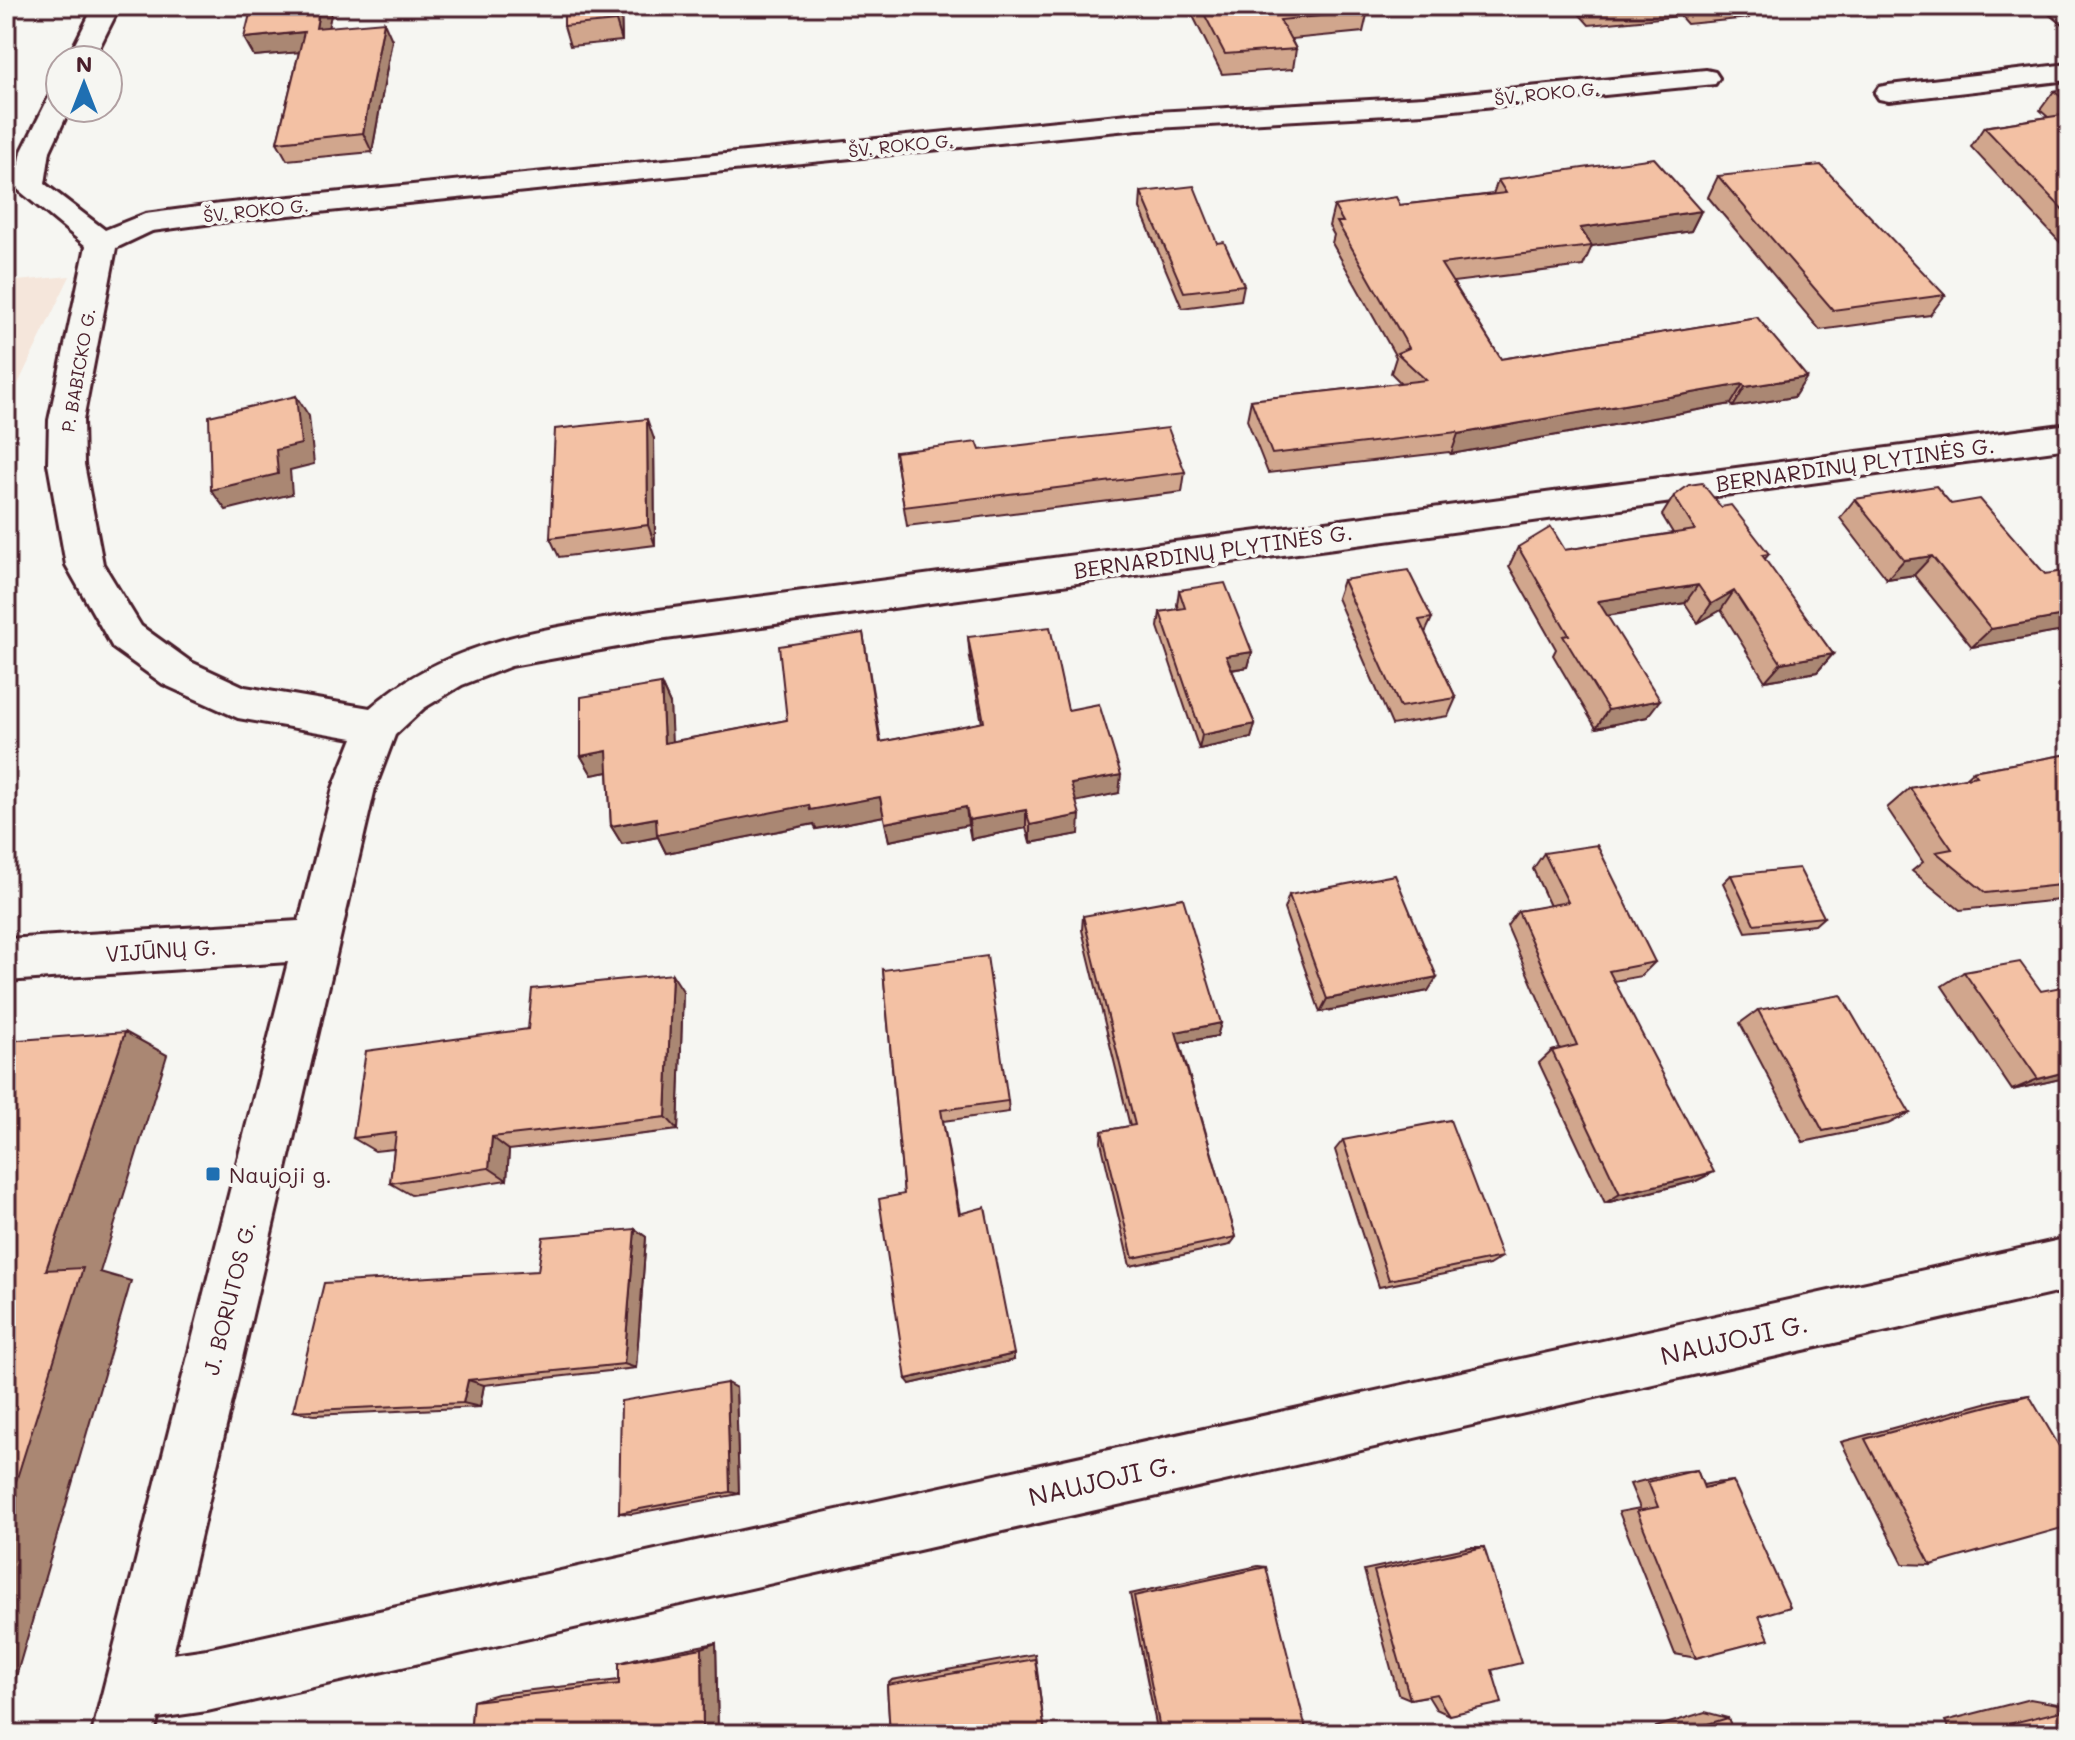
<svg xmlns="http://www.w3.org/2000/svg" width="2075" height="1740" viewBox="0 0 2075 1740" font-family="Mali,sans-serif">
  <style>
    .built { fill: #f5e6db }
    .lines { fill: none; stroke-linecap: round; stroke-linejoin: round }
    .street-casing { stroke: #4a1f2b; stroke-width: 6 }
    .street { fill: #f6f6f2; fill-rule: evenodd }
    .wall { fill: #d1a68d; stroke: #4a1f2b; stroke-width: 2 }
    .shaded-wall { fill: #aa8773; stroke: #4a1f2b; stroke-width: 2 }
    .building { fill: #f3c1a4; stroke: #4a1f2b; stroke-width: 2 }
    .poi-dot { fill: #1f6fb2; stroke: #f6f6f2; stroke-width: 3 }
    .labels { text-anchor: middle; dominant-baseline: central; stroke-width: 8; stroke-linejoin: round; paint-order: stroke }
    .far-street-label { font-size: 18px; fill: #4a1f2b; stroke: #f6f6f2 }
    .street-label { font-size: 22px; fill: #4a1f2b; stroke: #f6f6f2 }
    .poi-label { font-size: 22px; fill: #4a1f2b; stroke: #f6f6f2; text-anchor: start }
    .near-street-label { font-size: 26px; fill: #4a1f2b; stroke: #f6f6f2 }
  </style>
  <rect width="100%" height="100%" fill="#f6f6f2"/>
  <filter id="ink" filterUnits="userSpaceOnUse"><feTurbulence type="fractalNoise" baseFrequency=".0125" numOctaves="2"/><feDisplacementMap in="SourceGraphic" scale="16" xChannelSelector="R" yChannelSelector="G"/><feConvolveMatrix kernelMatrix="1 2 1 2 8 2 1 2 1" color-interpolation-filters="sRGB"/></filter>
  <g filter="url(#ink)">
    <polygon class="built" points="70,276 6,409 6,282"/>
    <g class="lines">
      <defs>
        <g id="street">
          <polygon points="94,6 120,6 93,60 67,60"/>
          <polygon points="2042,6 2069,6 2069,24 2060,21"/>
          <polygon points="2069,64 2069,80 1889,101 1879,99 1875,93 1879,87 1889,85"/>
          <path d="M1706,70l9,2 4,6 -4,6 -291,29 -286,16 -917,93 -69,9 -36,17 -33,172 1,44 19,100 38,62 50,36 54,25 125,21c81,-71 180,-79 281,-97l1418,-187v24l-1418,193 -140,25 -49,19 -38,23 -29,27 -20,53 -202,866 34,-5 1862,-411v52l-1862,421 -49,7 -4,16h-62l196,-772 -282,19v-42l293,-18 34,-133 20,-50 -115,-20 -75,-34 -50,-36 -47,-83 -18,-101 1,-44 37,-174 -71,-59 7,-36 28,-56 10,-2v15h10l-20,43 -5,33 60,46 40,-16 76,-10 917,-91 286,-16z"/>
        </g>
      </defs>
      <use href="#street" class="street-casing"/>
      <use href="#street" class="street"/>
    </g>
    <g class="wall">
      <polygon points="252,6 333,6 328,27 392,40 372,152 287,160 277,142 299,52 254,56"/>
      <polygon points="621,6 622,41 570,46 564,26"/>
      <polygon points="1188,6 1367,6 1368,11 1363,32 1291,39 1296,49 1293,69 1222,74"/>
      <polygon points="1572,6 1755,6 1749,18 1687,24 1680,16 1589,25"/>
      <polygon points="2069,89 2069,252 1971,147 1984,127 2048,117 2040,110 2054,91"/>
      <polygon points="1718,176 1945,295 1930,315 1820,330 1708,197"/>
      <polygon points="1498,180 1701,211 1691,231 1592,246 1583,266 1453,282 1501,359 1757,317 1794,397 1733,407 1731,404 1451,454 1449,452 1268,473 1247,420 1251,400 1401,383 1391,373 1396,357 1332,243 1334,235 1329,226 1334,206 1400,205 1493,194"/>
      <polygon points="1141,192 1217,243 1244,285 1241,300 1182,308 1140,208"/>
      <polygon points="654,439 655,545 559,557 550,538"/>
      <polygon points="980,450 1185,472 1182,492 907,526 895,452"/>
      <polygon points="1674,496 1721,507 1769,554 1764,560 1833,654 1817,672 1765,681 1721,610 1698,623 1685,603 1607,616 1647,717 1596,728 1553,655 1556,649 1509,566 1518,547 1565,550 1673,533 1662,515"/>
      <polygon points="1855,499 1951,504 2045,574 2069,577 2069,630 1972,647 1914,575 1887,579 1840,518"/>
      <polygon points="1343,580 1432,618 1425,633 1456,698 1448,716 1392,725 1337,598"/>
      <polygon points="1179,590 1252,652 1248,667 1232,670 1255,724 1251,738 1199,749 1158,627 1160,612 1178,609 1177,605"/>
      <polygon points="863,633 881,742 982,723 970,658 968,637 1068,710 1119,793 1076,801 1079,834 1030,843 1026,828 971,839 968,825 889,841 884,816 816,829 814,824 666,853 658,837 622,844 611,826 608,772 592,775 581,756 661,684 670,704 671,742 787,720"/>
      <polygon points="2069,754 2069,899 1960,910 1912,871 1923,862 1887,808 1910,788 1965,778 1973,771"/>
      <polygon points="1544,853 1655,962 1641,976 1614,981 1696,1181 1605,1203 1539,1063 1552,1051 1560,1049 1507,926 1518,911 1550,906 1533,869"/>
      <polygon points="1731,875 1824,917 1815,925 1746,932 1723,883"/>
      <polygon points="1289,895 1428,991 1320,1012 1284,909"/>
      <polygon points="1083,916 1221,1023 1217,1036 1180,1043 1236,1237 1230,1245 1130,1266 1101,1142 1102,1131 1130,1126 1082,930"/>
      <polygon points="883,970 1008,1101 1009,1112 943,1121 960,1214 1014,1360 910,1384 904,1194"/>
      <polygon points="1964,972 2069,1077 2012,1090 1942,986"/>
      <polygon points="683,991 678,1130 509,1150 507,1180 411,1195 390,1183 394,1149 375,1151 353,1138 528,1029"/>
      <polygon points="1758,1010 1910,1113 1888,1124 1803,1142 1740,1023"/>
      <polygon points="1343,1140 1502,1257 1489,1265 1379,1287 1335,1150"/>
      <polygon points="635,1229 646,1237 636,1368 484,1385 480,1407 314,1415 293,1411 538,1271"/>
      <polygon points="727,1383 736,1388 739,1494 632,1514 619,1513"/>
      <polygon points="2029,1395 1931,1565 1903,1564 1841,1442 2000,1399"/>
      <polygon points="1697,1470 1703,1485 1713,1483 1733,1481 1759,1616 1696,1658 1675,1654 1619,1512 1640,1508 1630,1484 1677,1472"/>
      <polygon points="1470,1547 1484,1547 1492,1670 1449,1715 1436,1709 1428,1696 1410,1699 1398,1694 1364,1570"/>
      <polygon points="1258,1566 1266,1567 1285,1734 1158,1734 1130,1594"/>
      <polygon points="716,1643 718,1734 470,1734 473,1701 497,1694 619,1680 619,1663 637,1658"/>
      <polygon points="1035,1654 1045,1734 890,1734 887,1685 892,1680"/>
      <polygon points="2030,1699 2069,1706 2069,1734 1951,1734 1945,1721"/>
      <polygon points="1705,1712 1728,1718 1734,1734 1659,1734 1656,1727"/>
      <polygon points="1785,1729 1805,1734 1768,1734"/>
    </g>
    <g class="shaded-wall">
      <polygon points="320,6 333,6 324,46 316,28"/>
      <polygon points="616,6 621,6 622,41 616,21"/>
      <polygon points="384,22 392,40 372,152 363,133"/>
      <polygon points="304,32 313,51 254,56 244,38"/>
      <polygon points="1701,211 1691,231 1592,246 1580,228"/>
      <polygon points="1807,377 1794,397 1733,407 1745,387"/>
      <polygon points="1743,384 1731,404 1451,454 1458,434"/>
      <polygon points="296,396 309,416 314,464 290,470 292,494 226,510 211,490"/>
      <polygon points="647,419 654,439 655,545 648,525"/>
      <polygon points="1932,556 1914,575 1887,579 1904,560"/>
      <polygon points="1698,585 1685,603 1587,619 1598,601"/>
      <polygon points="1734,591 1721,610 1698,623 1711,604"/>
      <polygon points="2069,615 2069,630 1972,647 1991,629"/>
      <polygon points="1252,652 1248,667 1223,671 1226,656"/>
      <polygon points="1833,654 1817,672 1765,681 1781,663"/>
      <polygon points="661,684 670,704 673,762 664,743"/>
      <polygon points="1660,700 1647,717 1596,728 1608,710"/>
      <polygon points="1255,724 1251,738 1199,749 1202,735"/>
      <polygon points="607,751 618,770 592,775 581,756"/>
      <polygon points="1121,775 1119,793 1070,803 1071,784"/>
      <polygon points="880,797 884,816 816,829 814,824 666,853 658,837 622,844 611,826 656,818"/>
      <polygon points="966,807 968,825 889,841 885,823"/>
      <polygon points="1026,810 1026,828 971,839 969,820"/>
      <polygon points="1080,815 1079,834 1030,843 1030,825"/>
      <polygon points="672,974 683,991 678,1130 666,1117"/>
      <polygon points="1437,977 1428,991 1320,1012 1327,999"/>
      <polygon points="1221,1023 1217,1036 1173,1044 1176,1032"/>
      <polygon points="125,1032 167,1055 100,1272 131,1281 6,1711 6,1513 46,1270"/>
      <polygon points="2069,1071 2069,1077 2012,1090 2038,1079"/>
      <polygon points="492,1137 509,1150 507,1180 489,1168"/>
      <polygon points="1714,1172 1696,1181 1605,1203 1620,1194"/>
      <polygon points="635,1229 646,1237 636,1368 624,1364"/>
      <polygon points="1014,1354 1014,1360 910,1384 906,1379"/>
      <polygon points="468,1380 484,1385 480,1407 463,1403"/>
      <polygon points="727,1383 736,1388 739,1494 730,1492"/>
      <polygon points="716,1643 718,1734 703,1734 702,1648"/>
    </g>
    <g class="building">
      <polygon points="252,6 320,6 316,28 384,22 363,133 277,142 304,32 244,38"/>
      <polygon points="564,6 616,6 616,21 564,26"/>
      <polygon points="1200,6 1367,6 1368,11 1280,20 1296,49 1225,54"/>
      <polygon points="2069,89 2069,104 2054,91"/>
      <polygon points="2069,114 2069,216 1984,127"/>
      <polygon points="1654,158 1701,211 1580,228 1592,246 1441,264 1501,359 1757,317 1807,377 1745,387 1743,384 1458,434 1457,432 1272,454 1251,400 1426,380 1397,353 1409,348 1337,222 1343,222 1334,206 1396,197 1400,205 1506,193 1498,180"/>
      <polygon points="1821,165 1945,295 1833,310 1718,176"/>
      <polygon points="1194,186 1217,243 1224,242 1244,285 1184,292 1141,192"/>
      <polygon points="296,396 301,444 276,450 278,474 211,490 209,416"/>
      <polygon points="647,419 648,525 550,538 555,429"/>
      <polygon points="1168,428 1185,472 904,507 895,452 977,442 980,450"/>
      <polygon points="1702,483 1721,507 1731,505 1769,554 1762,555 1833,654 1781,663 1734,591 1711,604 1698,585 1598,601 1660,700 1608,710 1563,636 1569,635 1518,547 1551,527 1565,550 1695,530 1674,496 1689,485"/>
      <polygon points="1936,486 1951,504 1980,499 2045,574 2064,571 2069,577 2069,615 1991,629 1932,556 1904,560 1855,499"/>
      <polygon points="1408,570 1432,618 1419,620 1456,698 1400,707 1343,580"/>
      <polygon points="1225,583 1252,652 1226,656 1255,724 1202,735 1160,612 1185,608 1179,590"/>
      <polygon points="1050,627 1068,710 1099,704 1121,775 1071,784 1080,815 1030,825 1026,810 969,820 966,807 885,823 880,797 810,810 809,805 657,835 656,818 611,826 607,751 581,756 581,697 661,684 664,743 787,720 779,646 863,633 880,742 984,722 968,637"/>
      <polygon points="2069,754 2069,884 1986,893 1936,852 1952,849 1910,788 1977,776 1973,771"/>
      <polygon points="1597,845 1655,962 1609,971 1714,1172 1620,1194 1552,1051 1577,1045 1518,911 1568,902 1544,853"/>
      <polygon points="1799,868 1824,917 1754,924 1731,875"/>
      <polygon points="1395,875 1437,977 1327,999 1289,895"/>
      <polygon points="1183,898 1221,1023 1176,1032 1236,1237 1133,1258 1102,1131 1135,1125 1083,916"/>
      <polygon points="987,956 1008,1101 941,1110 959,1214 985,1207 1014,1354 906,1379 879,1199 904,1194 883,970"/>
      <polygon points="2020,962 2041,991 2061,987 2069,998 2069,1071 2038,1079 1964,972"/>
      <polygon points="672,974 666,1117 492,1137 489,1168 390,1183 396,1133 353,1138 366,1051 528,1029 532,989"/>
      <polygon points="1841,995 1910,1113 1823,1131 1758,1010"/>
      <polygon points="125,1032 46,1270 83,1268 6,1513 6,1041"/>
      <polygon points="1450,1120 1502,1257 1389,1280 1343,1140"/>
      <polygon points="635,1229 624,1364 468,1380 463,1403 293,1411 324,1283 538,1271 543,1237"/>
      <polygon points="727,1383 730,1492 619,1513 621,1401"/>
      <polygon points="2029,1395 2069,1463 2069,1526 1931,1565 1865,1439"/>
      <polygon points="1697,1470 1704,1488 1733,1481 1790,1607 1759,1616 1769,1639 1696,1658 1637,1511 1658,1507 1648,1482"/>
      <polygon points="1484,1547 1521,1663 1492,1670 1502,1703 1449,1715 1436,1694 1410,1699 1374,1571"/>
      <polygon points="1266,1567 1306,1729 1285,1734 1161,1734 1134,1596"/>
      <polygon points="702,1648 703,1734 470,1734 473,1701 619,1684 619,1663"/>
      <polygon points="1035,1659 1045,1734 890,1734 887,1685"/>
      <polygon points="2069,1709 2069,1734 1991,1734 1989,1729"/>
      <polygon points="1728,1718 1734,1734 1677,1733"/>
    </g>
  </g>
  <rect class="poi-dot" x="205" y="1166" width="16" height="16" rx="4"/>
  <g class="labels">
    <g class="far-street-label">
      <text transform="translate(1547 93) rotate(-6)">ŠV. ROKO G.</text>
      <text transform="translate(901 145) rotate(-6)">ŠV. ROKO G.</text>
      <text transform="translate(256 210) rotate(-6)">ŠV. ROKO G.</text>
      <text transform="translate(78 370) rotate(-80)">P. BABICKO G.</text>
    </g>
    <g class="street-label">
      <text transform="translate(1855 464) rotate(-8)">BERNARDINŲ PLYTINĖS G.</text>
      <text transform="translate(1213 551) rotate(-8)">BERNARDINŲ PLYTINĖS G.</text>
      <text transform="translate(161 950) rotate(-4)">VIJŪNŲ G.</text>
      <text transform="translate(229 1298) rotate(-76)">J. BORUTOS G.</text>
    </g>
    <g class="poi-label">
      <text x="229" y="1174">Naujoji g.</text>
    </g>
    <g class="near-street-label">
      <text transform="translate(1734 1339) rotate(-13)">NAUJOJI G.</text>
      <text transform="translate(1102 1480) rotate(-13)">NAUJOJI G.</text>
    </g>
  </g>
  <rect width="2075" height="1740" fill="none" stroke="#f6f6f2" stroke-width="32"/>
  <rect x="16" y="16" width="2043" height="1708" fill="none" stroke="#4a1f2b" stroke-width="3" filter="url(#ink)"/>
  <g transform="translate(84 84)"><circle r="38" fill="#f6f6f2" stroke="#b1a0a2" stroke-width="2"/>
  <path d="M0-6L14 30L0 20L-14 30Z" fill="#1f6fb2"/>
  <text y="-12" font-size="22" font-weight="bold" text-anchor="middle" fill="#4a1f2b">N</text>
  </g>
</svg>
